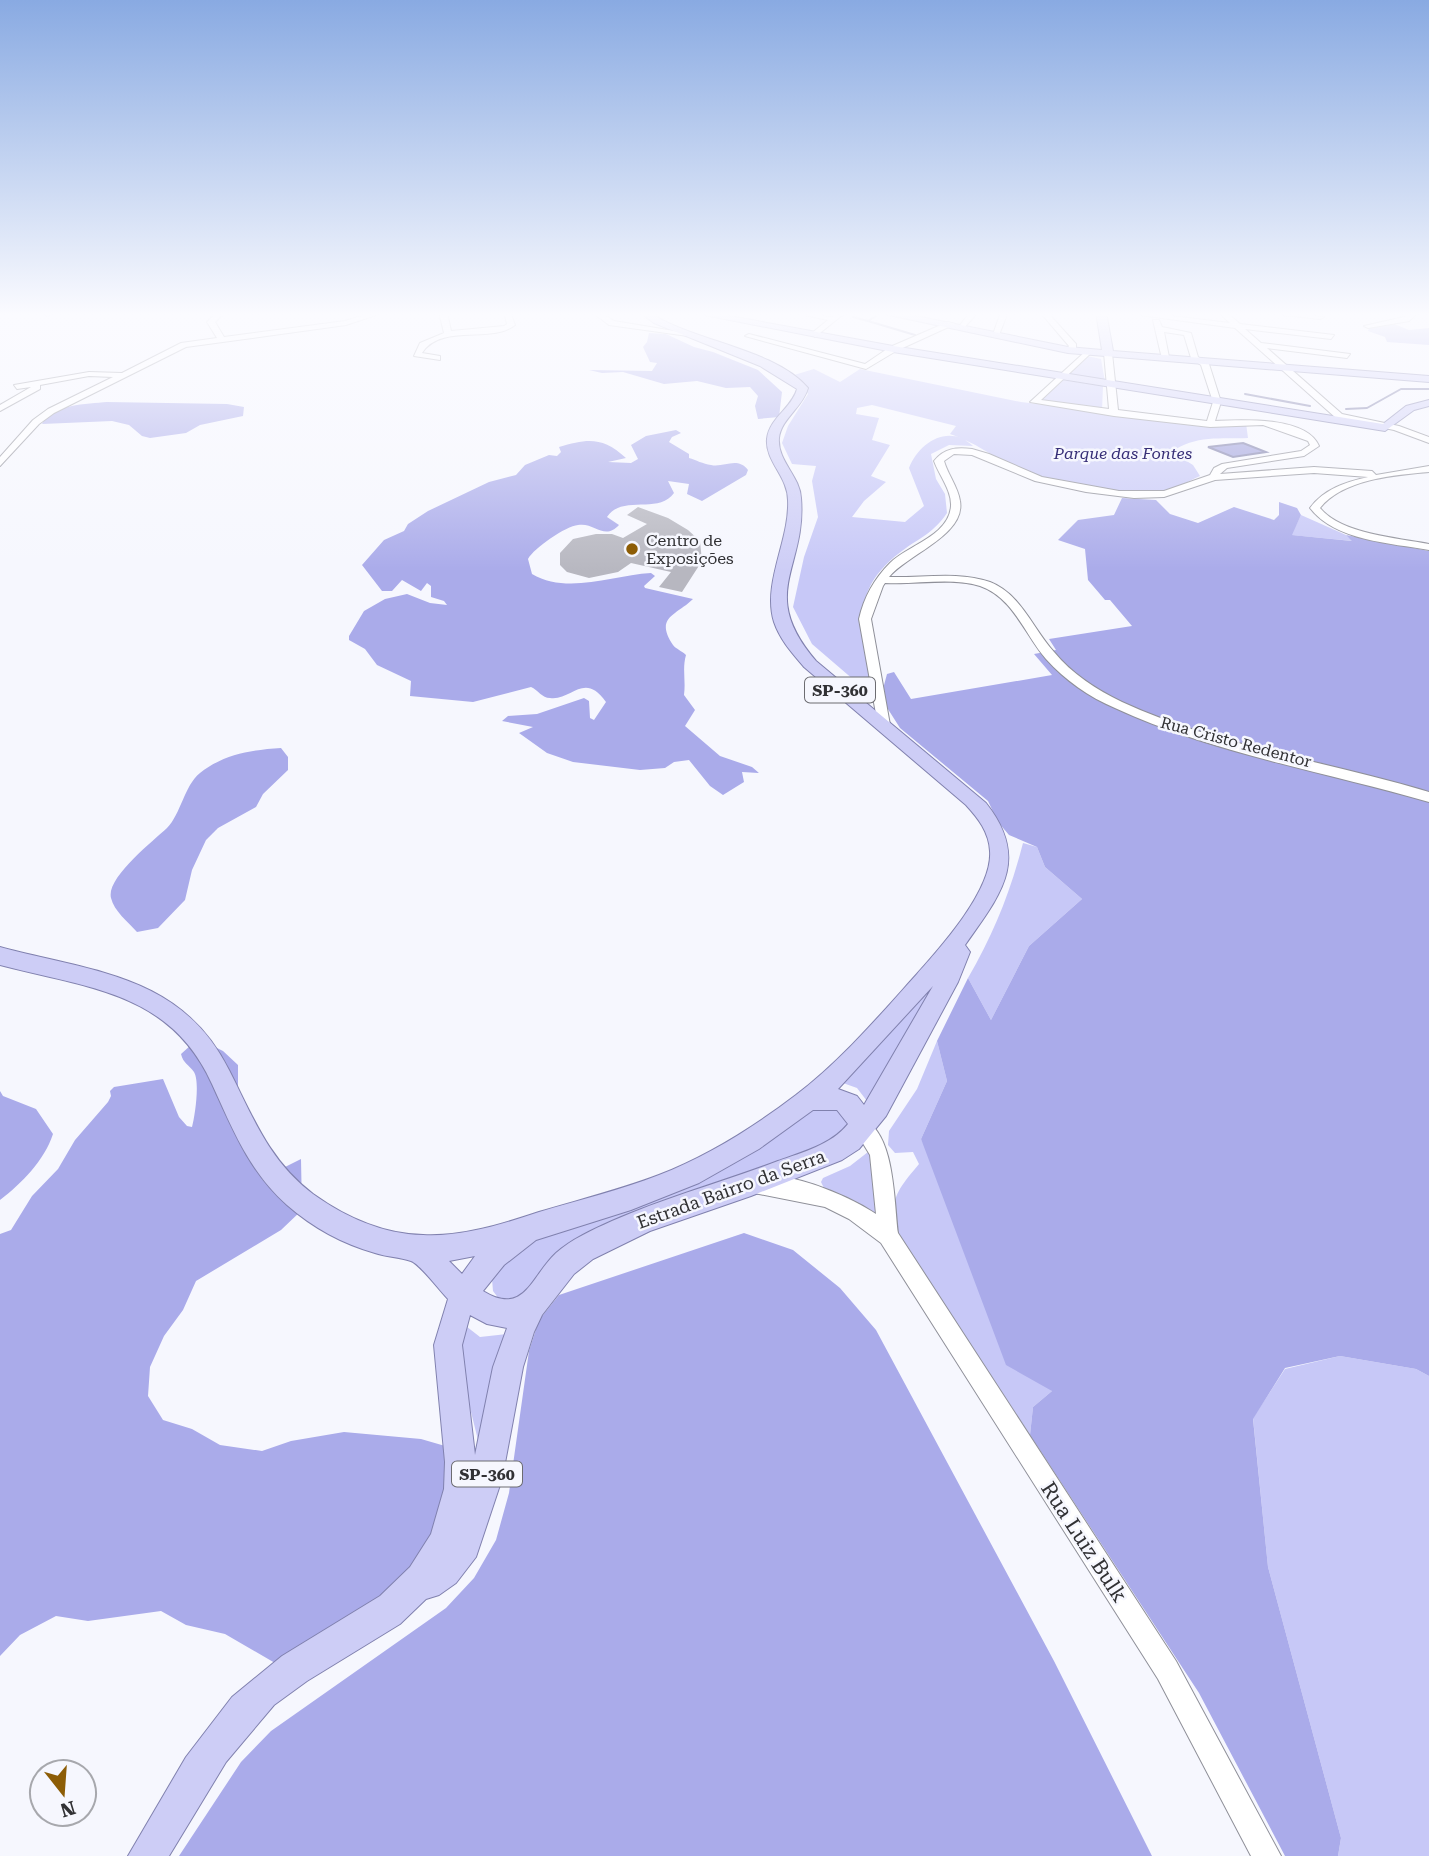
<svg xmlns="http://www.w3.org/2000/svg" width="1429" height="1856" viewBox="0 0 1429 1856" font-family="'Roboto Serif',serif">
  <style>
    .green { fill: #c7c8f7 }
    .forest { fill: #aaabea }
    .water { fill: #9b9cda; stroke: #7b7ca8; stroke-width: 2 }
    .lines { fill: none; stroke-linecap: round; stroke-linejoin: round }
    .stream { stroke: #7b7ca8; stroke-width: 2 }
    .canal { fill: #9b9cda; fill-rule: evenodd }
    .building { fill: #b7b7c0 }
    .minor-casing { stroke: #8f9099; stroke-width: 2 }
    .major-casing { stroke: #8081ae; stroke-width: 2 }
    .minor { fill: #fff; fill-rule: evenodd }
    .major { fill: #cdcdf6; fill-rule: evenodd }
    .poi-dot { fill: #8d5d06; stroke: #f6f7fe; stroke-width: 2.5 }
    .labels { text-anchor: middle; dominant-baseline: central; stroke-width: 5; stroke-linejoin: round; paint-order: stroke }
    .far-park-label { font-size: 16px; font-style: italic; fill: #362e77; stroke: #f6f7fe }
    .far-poi-label { font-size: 16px; fill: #313134; stroke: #f6f7fe; text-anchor: start }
    .shield { fill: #f6f7fe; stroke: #6c6c71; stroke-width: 2 }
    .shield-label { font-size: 16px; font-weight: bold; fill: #313134 }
    .far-street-label { font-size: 16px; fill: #313134; stroke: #f6f7fe }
    .street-label { font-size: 18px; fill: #313134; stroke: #f6f7fe }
    .near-street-label { font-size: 21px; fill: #313134; stroke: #f6f7fe }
  </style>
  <rect width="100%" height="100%" fill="#f6f7fe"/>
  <g class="green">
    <polygon points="1087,356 1101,359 1105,382 1062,375"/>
    <path d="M814,369l26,13 20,-13 161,33 187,22 38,-1 2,15c-26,1 -54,-3 -76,14l21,13 7,11c-13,6 -27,14 -41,16 -35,4 -110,-9 -142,-24 -24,-11 -42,-26 -67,-34l6,-8 -84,-21 -15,3 -1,6 23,4 -7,22 18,5 -19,31 15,6 -22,19 -12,16 53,5 19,-16 -15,-38c10,-26 40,-45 64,-22l-24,-1 -18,9 5,25 9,15 2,19c-13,19 -24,23 -41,35 -63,44 -43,88 -30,151l-64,-55 -19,-37 11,-50 14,-40 -6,-36 4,-15 -24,-2 -10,-21 6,-17 20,-32 -6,-12 -8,-7z"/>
    <polygon points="1062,380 1103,386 1102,410 1039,400"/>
    <polygon points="1301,515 1346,535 1353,541 1291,535"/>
    <path d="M1023,843l14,4 8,20 37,32 -53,47 -38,74 -23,-42c26,-45 42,-85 55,-135z"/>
    <polygon points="935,985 867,1101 857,1088 843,1083"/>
    <path d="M937,1041l10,40 -26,58 131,252 -19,16 -3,28 -135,-206c-6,-31 5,-42 24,-65l-6,-12 -18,1 -7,-8 1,-14 28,-42z"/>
    <polygon points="831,1102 847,1115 848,1126 831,1144 604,1228 515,1303 499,1299 493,1291 492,1279 512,1249 809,1107"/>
    <polygon points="868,1152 871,1154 878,1210 875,1213 868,1213 824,1188 821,1182 823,1178 850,1166"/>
    <polygon points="462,1323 480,1337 507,1334 480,1448 455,1348"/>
    <polygon points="1340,1356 1416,1369 1429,1376 1429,1856 1338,1856 1341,1838 1268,1567 1253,1418 1285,1369"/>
  </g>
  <g class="forest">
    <polygon points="1394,324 1409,330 1429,328 1429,345 1387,342 1385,337 1368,331 1369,328"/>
    <polygon points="649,333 666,334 694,347 713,352 758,370 782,392 779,417 758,419 755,406 758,396 750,387 726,388 697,381 664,384 623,372 602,373 589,370 652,371 657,363 650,362 643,347 647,342"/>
    <path d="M107,402l120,2 17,3 -1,9 -43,9 -14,8 -36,5 -8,-2 -13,-11 -17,-4 -70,3c10,-20 45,-20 65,-22z"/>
    <path d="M676,430l5,3 -9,4 -3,5 20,12v4c7,2 14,6 22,7 13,3 26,-9 37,5l-2,5 -44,26 -15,-7 2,-10 -21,-3 6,12c-16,22 -52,1 -67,24l12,8c-15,16 -24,-3 -41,0 -12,1 -44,23 -50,34l4,15c36,21 81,1 119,-1l4,3 -11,10 1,2 48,11c-16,16 -39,18 -20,46 3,4 9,6 13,10 -4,14 0,25 -2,40l11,15 -10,16 35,30 32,11 7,6 -17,-1 2,10 -21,13 -13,-9 -21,-26 -15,2 -9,6 -25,2 -67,-8 -26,-9 -28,-20 14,-6 -31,-6 6,-5 29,-2 47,-16 5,3 1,17 4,2 12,-18c-22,-31 -34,-1 -56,-4 -8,0 -12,-8 -19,-11l-58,15 -63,-6 1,-15 -34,-16 -12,-16 -16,-9v-4l15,-25 21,-12 22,-5 23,9 17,2 -3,-4 -13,-4v-11l-4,-3 -6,8 -19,-11 -10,11h-10l-20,-26 22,-25 20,-9 4,-7 20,-13 61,-29 27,-7 9,-10 24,-10 8,1 4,-4 -2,-5c28,-8 43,-11 67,11l-18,4 23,1 7,-4 -7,-14 15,-9z"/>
    <polygon points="1122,498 1156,500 1170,514 1198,523 1234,507 1274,520 1279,515 1279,502 1297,508 1301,515 1292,535 1352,541 1346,535 1429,551 1429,1376 1416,1369 1340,1356 1285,1368 1253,1419 1268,1567 1341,1838 1338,1856 1285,1856 1199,1693 1030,1435 1033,1407 1052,1391 1006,1365 921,1139 947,1081 937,1041 968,978 991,1020 1029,946 1082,899 1045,867 1037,847 1009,835 998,822 988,801 900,728 886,706 883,689 887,674 894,672 911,699 1052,675 1034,654 1056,650 1049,639 1132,626 1110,600 1105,600 1088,580 1085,549 1058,540 1078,520 1114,515"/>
    <path d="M281,748l7,9v13l-25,24 -7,13 -38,21 -12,12 -14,30 -7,30 -27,28 -21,4c-9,-10 -23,-21 -26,-34 -5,-20 41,-56 56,-70 14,-14 17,-42 33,-55 24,-19 51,-23 81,-25z"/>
    <path d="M203,1041l20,10 15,14v56l20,22 4,37h9l14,-13 16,-8 1,51 -21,20 -85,51 -13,29 -19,26 -14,31 -2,29 15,24 29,9 28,16 42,6 29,-10 53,-9 77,7 31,9 8,57 -45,69 -116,103 -74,-43 -39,-9 -25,-14 -73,10 -32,-5 -36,19 -20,21v-422l11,-4 21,-34 26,-27 17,-29 33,-38 3,-6 -1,-5 4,-4 49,-8 16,38 8,9 5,1c3,-11 8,-45 2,-55 -5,-7 -11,-9 -13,-18l10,-9z"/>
    <path d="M0,1091l3,5 33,13 17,25c-9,27 -31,49 -53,66z"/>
    <polygon points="744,1233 793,1250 840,1288 876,1330 1054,1661 1152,1856 179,1856 241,1762 271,1731 446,1608 474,1578 496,1540 509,1493 529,1351 539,1320 559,1295"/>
  </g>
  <polygon class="water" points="1243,443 1266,452 1233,457 1208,447"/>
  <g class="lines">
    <g class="stream">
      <polyline points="879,314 868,321 915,335"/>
      <polyline points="853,317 868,321"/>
      <polyline points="1245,394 1310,406"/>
      <polyline points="1346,409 1367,408 1401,389 1429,389"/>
    </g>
    <polygon class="canal" points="45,312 66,312 46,317 43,315"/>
  </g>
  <polygon class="building" points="638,507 668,518 688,530 700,541 702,561 682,592 659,587 671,572 631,563 618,572 589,578 567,572 560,565 560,553 573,539 596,534 612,534 623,538 647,524 627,515"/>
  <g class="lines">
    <defs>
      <g id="minor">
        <polygon points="217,312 225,312 215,322 224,337 345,321 374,312 385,312 346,325 186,347 54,413 39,424 0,466 0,457 33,420 48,409 113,377 89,376 40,385 40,389 0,411 0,405 31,387 17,389 14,385 89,372 122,373 181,343 217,338 207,322"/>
        <path d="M439,312h8l4,19 53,-5 3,-2 -3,-12h6l5,13c-23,19 -74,-2 -93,28l18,3v4l-26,-4 6,-13 24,-10z"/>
        <polygon points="592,312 600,312 614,321 692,334 688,336 609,325"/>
        <polygon points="791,312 832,317 838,312 846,312 815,337 812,333 828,320"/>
        <polygon points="970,312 978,312 964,328 958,328"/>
        <polygon points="1001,312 1008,312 999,335 992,337"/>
        <polygon points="1040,312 1047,312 1076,344 1076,348 1065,352 1069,346"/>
        <polygon points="1118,312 1138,312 1230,323 1218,312 1226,312 1240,324 1334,335 1331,339 1245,329 1261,343 1350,354 1347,358 1267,348 1342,414 1399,426 1429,437 1429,443 1394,430 1336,418 1235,328"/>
        <polygon points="1256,312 1283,312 1324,317 1320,319"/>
        <polygon points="1411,312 1419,312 1409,321 1368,328 1364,326 1404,317"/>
        <path d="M1153,320h6l3,7 29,6 7,24 11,7 12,38 -6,19c27,-1 91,-5 104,25l-15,10 -77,12 -7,6 94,-7 58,4 4,4 53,-9v6c-34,3 -86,7 -109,36 21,26 78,30 109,36v6c-38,-7 -94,-9 -119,-42 14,-19 36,-26 58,-31l-54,-4 -99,7 -51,17 -30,1 -48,-6 -51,-11 -63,-26 -18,-1 -10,7c4,14 14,26 16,40 6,34 -52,53 -71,76 34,1 68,-6 101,5 31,12 43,47 64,70 18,22 43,38 68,50 97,45 205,59 307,90v10c-103,-30 -217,-49 -314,-94 -26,-11 -50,-28 -69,-49 -21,-24 -33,-62 -66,-73 -30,-9 -64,-1 -95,-3l-2,3 -12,33 19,106 -6,4 -6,-4 -19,-106c5,-22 15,-40 31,-56 18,-18 59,-27 61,-57 1,-15 -12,-31 -17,-45 10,-13 23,-14 38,-12l17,5 53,23 77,14h45l46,-16 4,-7 8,-4 79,-13 9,-6 -2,-4 -45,-16 -53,2 -96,-11 -84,-14 57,-52 3,4 -49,46 68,9 -5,-56 4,-2 4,2 6,57 89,11 6,-19 -12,-37 -10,-7 -7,-23 -20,-3 5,25 -7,2z"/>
        <polygon points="948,322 955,324 896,351 866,369 745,336 749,334 865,364 890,347"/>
        <path d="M862,1119c33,12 32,84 36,114l278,428 105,195h-30l-93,-177 -277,-436 -32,-24 -24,-12 -76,-15 -3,-7 3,-7c32,-12 100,18 127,36l-6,-59 -17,-28 2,-6z"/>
      </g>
      <g id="major">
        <path d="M639,312h10c44,30 125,36 159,76 -5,19 -27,31 -29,50 -2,23 21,38 22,60 6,71 -44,94 15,163l170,142c45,57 14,92 -21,142l5,7 -12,30 -72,134 -27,33 -17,11 -91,36 -101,35 -57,28 -19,15 -32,41 -8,17 -11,35 -21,112 -26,78 -20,26 -17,12 -13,4 -26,25 -93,57 -33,24 -48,57 -57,94h-41l58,-99 46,-60 50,-41 98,-60 30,-29 21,-33 13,-45 1,-27 -11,-117 14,-46c-8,-8 -28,-35 -37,-38 -11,-4 -24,-4 -36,-8 -32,-9 -63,-26 -88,-48 -38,-34 -54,-75 -75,-121 -42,-93 -125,-96 -212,-119v-18c92,25 181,27 229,123 24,47 40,91 84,124 32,23 70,40 110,41 39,2 80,-11 116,-23 40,-12 81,-22 120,-37 49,-19 95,-48 137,-80 45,-34 84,-80 121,-121 25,-28 76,-85 73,-123 -1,-19 -12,-33 -24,-46l-162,-138c-11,-13 -24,-27 -30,-45 -12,-39 16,-82 14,-122 0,-23 -23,-39 -21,-61 2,-21 25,-31 30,-50l-37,-23 -106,-43zM933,986l-69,119 -7,-9 -19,-7zM813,1110h24l11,14c-17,21 -45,28 -70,37 -55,21 -112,36 -166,60 -20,9 -40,18 -56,32 -25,23 -31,64 -73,38l21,-26 32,-25 95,-30 68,-27 60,-34zM475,1256l-13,18 -13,-13zM470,1315l17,9 20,4 -14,39 -18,88 -13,-110z"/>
        <polygon points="689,312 708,312 893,346 1383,424 1406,406 1429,400 1429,406 1414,410 1385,431 893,352"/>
        <polygon points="832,312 845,312 846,313 841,316"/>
        <polygon points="875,312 896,312 1068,347 1102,350 1096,312 1106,312 1113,351 1429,376 1429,382 1068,353"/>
      </g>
    </defs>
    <use href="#minor" class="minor-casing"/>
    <use href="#major" class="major-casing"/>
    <use href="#minor" class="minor"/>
    <use href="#major" class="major"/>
  </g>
  <linearGradient id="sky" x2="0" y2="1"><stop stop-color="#89aae2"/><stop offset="0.55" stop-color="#fbfbff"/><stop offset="1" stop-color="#fbfbff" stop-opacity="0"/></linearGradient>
  <rect width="1429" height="572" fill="url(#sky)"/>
  <circle class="poi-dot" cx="632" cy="549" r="7"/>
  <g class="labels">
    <g class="far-park-label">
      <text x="1123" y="453">Parque das Fontes</text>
    </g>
    <g class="far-poi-label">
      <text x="646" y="540">Centro de<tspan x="646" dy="18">Exposições</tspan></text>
    </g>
    <g class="shield">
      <rect x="805" y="677.5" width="70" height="25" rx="5"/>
      <rect x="452" y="1461.5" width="70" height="25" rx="5"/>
    </g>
    <g class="shield-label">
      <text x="840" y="690">SP-360</text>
      <text x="487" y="1474">SP-360</text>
    </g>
    <g class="far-street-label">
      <text transform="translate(1236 742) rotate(15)">Rua Cristo Redentor</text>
    </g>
    <g class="street-label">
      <text transform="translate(731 1189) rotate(-20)">Estrada Bairro da Serra</text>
    </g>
    <g class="near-street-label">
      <text transform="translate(1084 1542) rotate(57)">Rua Luiz Bulk</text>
    </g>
  </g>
  <g transform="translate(63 1793) rotate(163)"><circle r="33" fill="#f6f7fe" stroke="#a7a8ad" stroke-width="2"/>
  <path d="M0-5L12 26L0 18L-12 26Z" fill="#8d5d06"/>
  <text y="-10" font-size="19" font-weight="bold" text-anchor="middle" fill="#313134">N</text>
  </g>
</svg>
